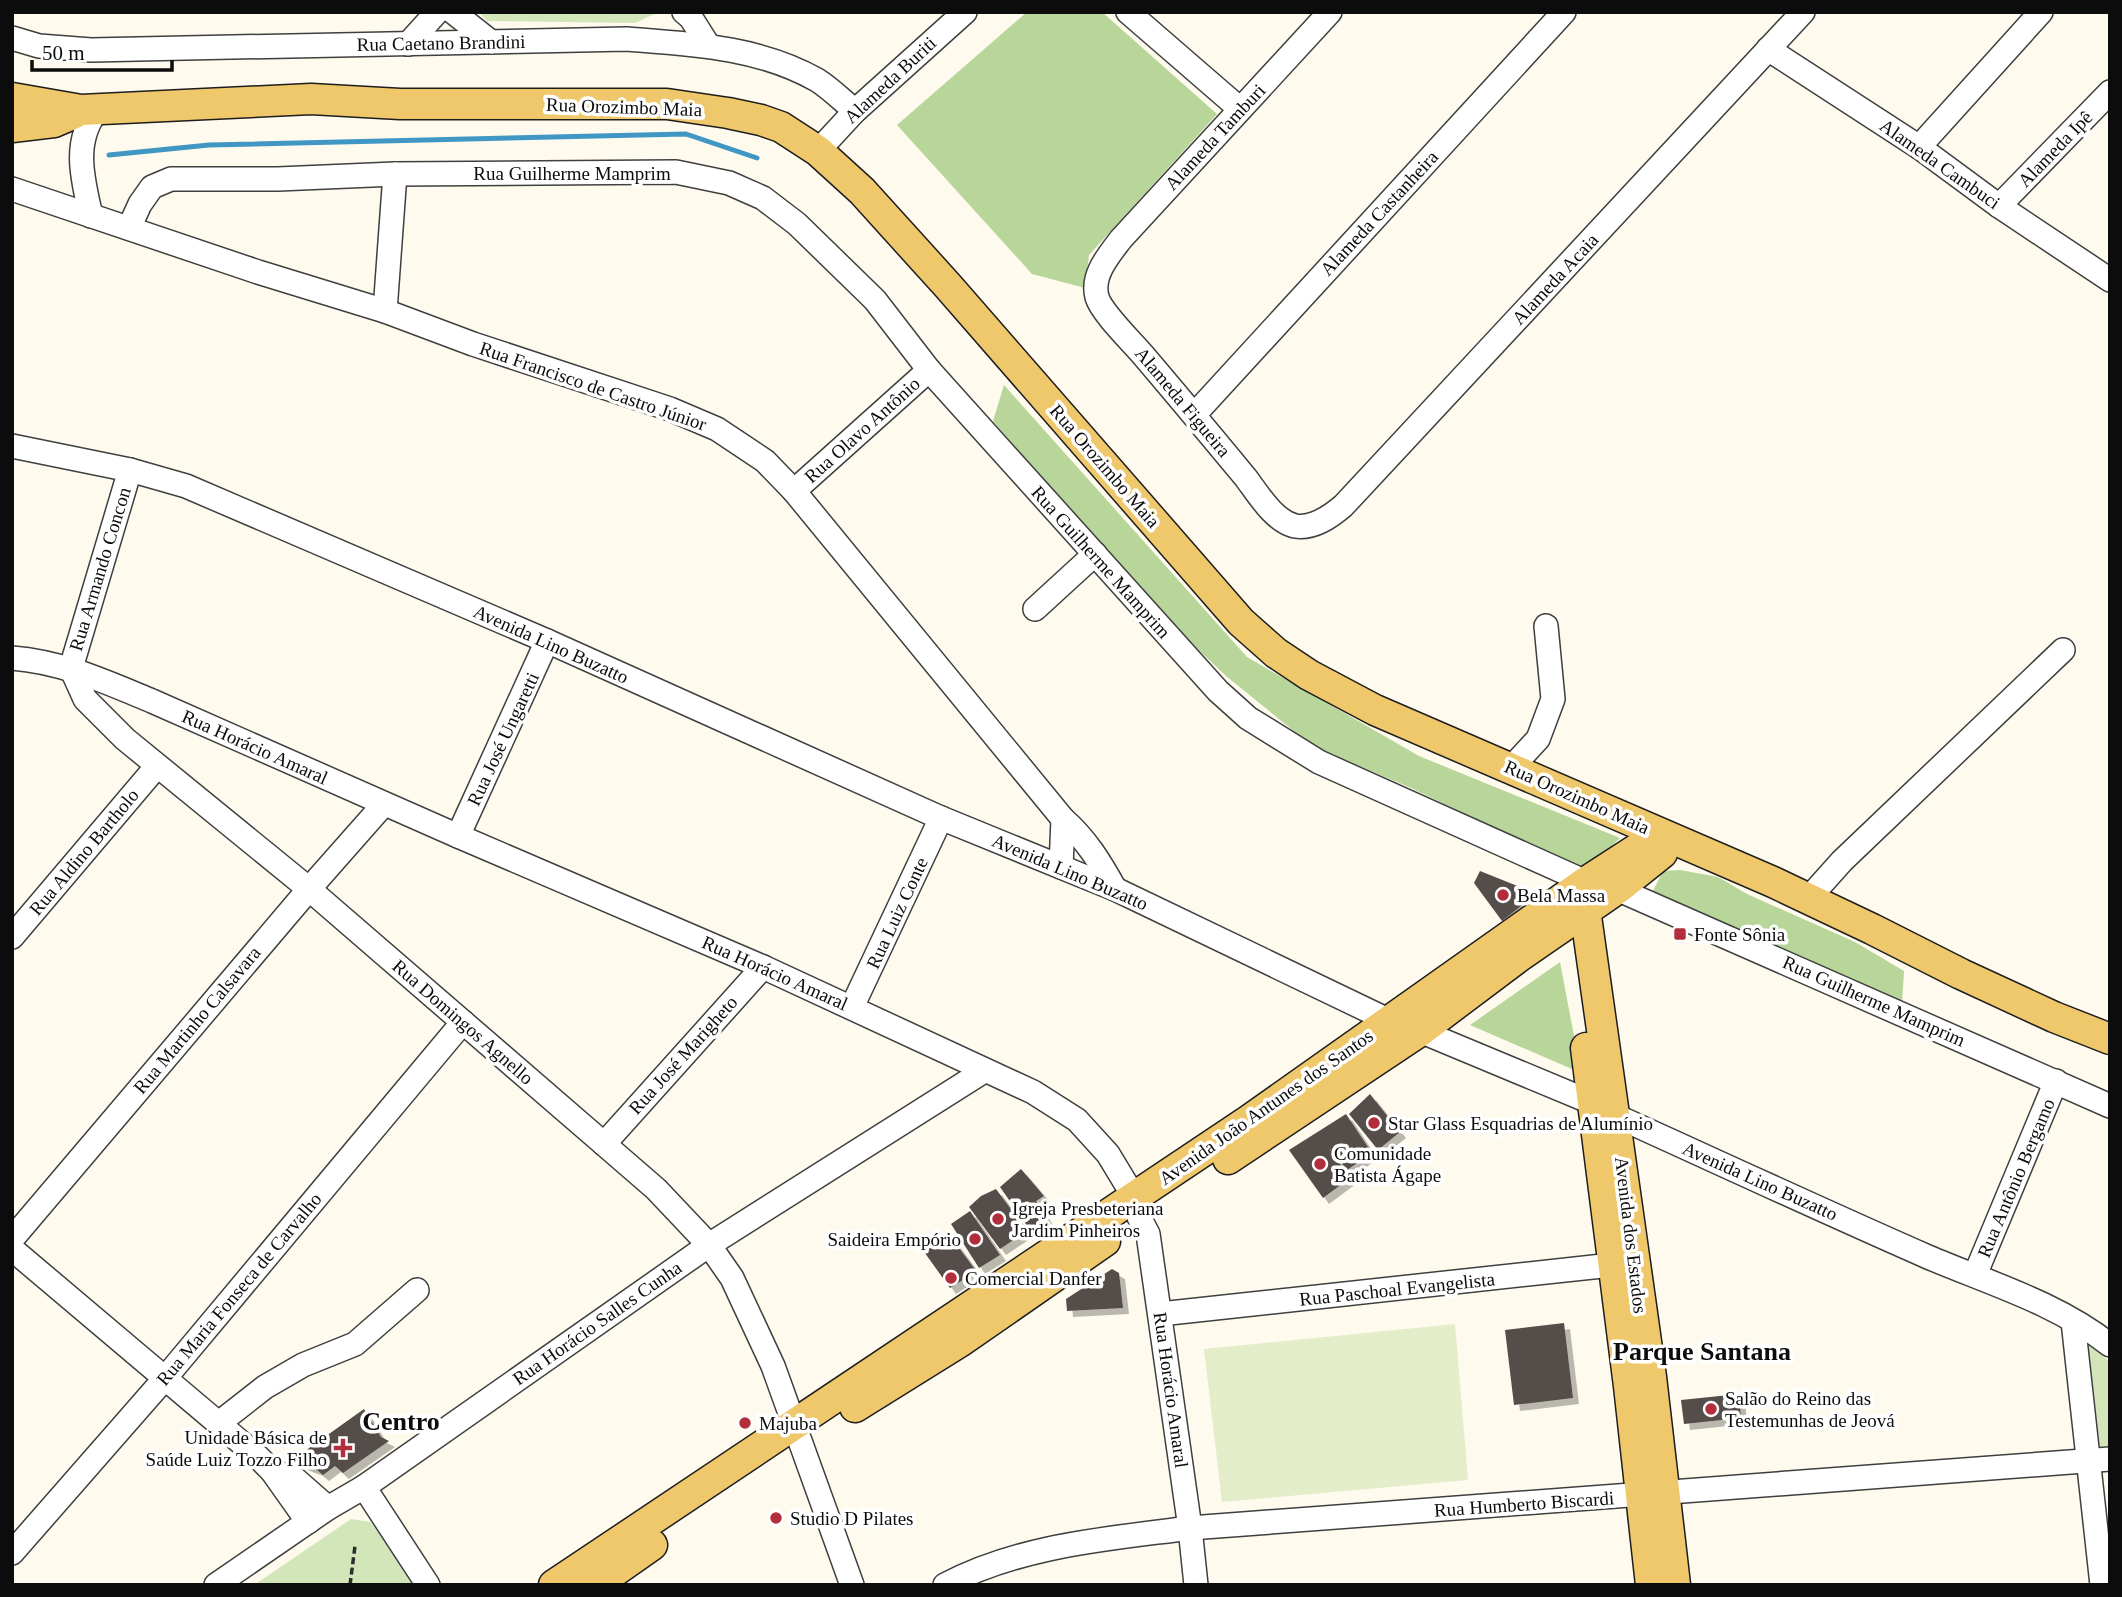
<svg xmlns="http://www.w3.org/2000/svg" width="2122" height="1597" viewBox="0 0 2122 1597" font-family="Georgia,serif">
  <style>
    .green { fill: #d3e6b9 }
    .forest { fill: #b8d59a }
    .pitch { fill: #e3edca }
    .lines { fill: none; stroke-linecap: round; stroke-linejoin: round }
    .stream { stroke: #4197c4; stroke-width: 5 }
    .building { fill: #544d4a; filter: url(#shadow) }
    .minor-casing { stroke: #3f3f3f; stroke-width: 26 }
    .major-casing { stroke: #1d1d1d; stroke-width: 33 }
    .path { stroke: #2e2e2e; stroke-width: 3.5; stroke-dasharray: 7 3.5; stroke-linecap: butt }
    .minor { stroke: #fff; stroke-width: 23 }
    .major { stroke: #efc86c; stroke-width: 30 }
    .poi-dot { fill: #b32e3c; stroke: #fff; stroke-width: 2.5 }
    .labels { text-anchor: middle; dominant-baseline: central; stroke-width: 7; stroke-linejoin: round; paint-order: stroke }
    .street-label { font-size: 19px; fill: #0c0c0c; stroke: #fff }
    .poi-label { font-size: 19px; fill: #0c0c0c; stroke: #fff; text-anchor: start }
    .district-label { font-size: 26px; font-weight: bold; fill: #0c0c0c; stroke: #fff }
  </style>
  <defs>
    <filter id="shadow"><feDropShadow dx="6" dy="6" stdDeviation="0" flood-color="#0004"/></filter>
  </defs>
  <rect width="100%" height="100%" fill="#fefaed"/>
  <g class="green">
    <polygon points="479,12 659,12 635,23 487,21"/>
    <polygon points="2088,1344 2110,1362 2110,1456 2101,1456"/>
    <polygon points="351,1519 370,1522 401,1561 414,1585 254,1585"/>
  </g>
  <g class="forest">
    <polygon points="1027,12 1102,12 1217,114 1089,255 1085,288 1032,274 897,125"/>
    <polygon points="1004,385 1247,657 1419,756 1620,838 1585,871 1411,788 1311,745 1226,676 1143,597 993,421"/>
    <polygon points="1680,870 1718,877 1747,894 1855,942 1904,971 1902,1003 1653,891 1663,871"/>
    <polygon points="1560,962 1581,1073 1470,1025"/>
  </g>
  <polygon class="pitch" points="1455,1324 1468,1480 1222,1502 1204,1349"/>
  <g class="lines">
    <polyline class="stream" points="109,155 209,145 686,134 757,158"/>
  </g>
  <g class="building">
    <polygon points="1480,871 1520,887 1525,903 1502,921 1474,883"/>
    <polygon points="1370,1094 1400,1132 1378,1150 1349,1114"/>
    <polygon points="1346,1114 1372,1153 1347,1170 1328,1147 1350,1178 1323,1198 1289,1150"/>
    <polygon points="1021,1169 1044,1196 1036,1201 1048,1221 1030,1230 1000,1187"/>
    <polygon points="996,1189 1027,1231 1000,1249 969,1207 981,1196"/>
    <polygon points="970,1211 1000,1255 979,1268 951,1224"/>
    <polygon points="948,1233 974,1268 974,1273 950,1288 922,1249 933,1238"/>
    <polygon points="1112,1269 1119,1273 1123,1308 1067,1311 1066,1299"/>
    <polygon points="1564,1323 1573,1398 1514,1405 1505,1330"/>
    <polygon points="1739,1394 1741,1418 1684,1424 1681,1400"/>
    <polygon points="364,1409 381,1437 389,1441 343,1473 335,1466 323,1475 317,1470 299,1463 298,1456"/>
  </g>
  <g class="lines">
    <defs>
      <g id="minor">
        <polyline points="453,12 491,42"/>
        <polyline points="684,12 691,18 708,45"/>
        <polyline points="1128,12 1240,109"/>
        <path d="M1330,12l-209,227c-12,16 -30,36 -24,58 4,15 35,45 46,58 35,41 69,82 103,123 12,16 28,43 49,48 18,3 35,-9 48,-20l460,-494"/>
        <path d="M12,38l27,8 52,4 536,-11c65,5 132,8 190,41 13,8 26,21 38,31"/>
        <polyline points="408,44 437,12"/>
        <polyline points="1768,49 1919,147 1999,206 2110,280"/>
        <polyline points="1919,147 2041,12"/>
        <polyline points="818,151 855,111 965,12"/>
        <path d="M12,189l246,83 127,39 88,33 197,65 47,20 48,32 29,30 269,328c23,20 37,43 52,70"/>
        <polyline points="1999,206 2110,92"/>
        <path d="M91,216c-8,-36 -19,-73 6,-106"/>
        <polyline points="129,228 140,204 152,187 171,179 278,179 395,174 676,172 729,183 763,198 797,224 875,300 929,370 1218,691 1248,718 1319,762 1586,882 1617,889 2110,1106"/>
        <polyline points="385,311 395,174"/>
        <polyline points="1195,414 1564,12"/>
        <path d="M12,446l118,24 56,16 361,155 394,177 174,71 275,132 30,10 173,72 23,13c104,47 207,95 312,141 61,26 129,46 182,88"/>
        <polyline points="130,470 71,668 85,699 125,739 309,889 604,1144 656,1189 709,1245 732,1278 773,1366 852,1585"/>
        <polyline points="794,491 929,370"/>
        <polyline points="1035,609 1095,554"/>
        <path d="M12,658c51,4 94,24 140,43l306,135 305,131 270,125 44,28 31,34 26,43 5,20 9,17 42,294 6,57"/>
        <polyline points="1511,768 1538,739 1553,699 1546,626"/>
        <polyline points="458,836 547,641"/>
        <polyline points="1061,867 1063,819"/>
        <polyline points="1808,899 1842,861 2063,650"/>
        <polyline points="12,937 157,766"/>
        <polyline points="852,1007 941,818"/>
        <polyline points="604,1144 763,967"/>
        <polyline points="12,1239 309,889 384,804"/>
        <polyline points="12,1249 257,1456 272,1471 308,1522"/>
        <polyline points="1975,1275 2056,1081"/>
        <polyline points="1160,1314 1630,1263"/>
        <polyline points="2073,1321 2102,1585"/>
        <polyline points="219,1423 265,1387 303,1365 355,1344 417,1290"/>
        <polyline points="272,1471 295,1479 328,1508"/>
        <polyline points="364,1487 428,1585"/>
        <polyline points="12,1553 166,1377 463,1022"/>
        <polyline points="216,1585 328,1508 364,1487 709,1245 984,1071"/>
        <path d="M945,1585c76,-40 162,-46 245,-57l920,-69"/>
      </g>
      <g id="major">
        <polyline points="12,98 81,110 311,99 400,104 667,104 728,113 761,120 781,127 818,151 862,191 948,286 1241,622 1276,653 1309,675 1375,710 1773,882 1872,929 1961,974 2054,1017 2110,1039"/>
        <polyline points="12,127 54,122 75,113"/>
        <polyline points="1583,895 1651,1377 1675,1585"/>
        <polyline points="1586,1048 1629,1386 1651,1585"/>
        <polyline points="1228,1159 1420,1031 1517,958 1617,889 1662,853"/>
        <polyline points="855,1407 961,1341 1105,1241"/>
        <polyline points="554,1585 1248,1121 1586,882 1660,834"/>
        <polyline points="595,1585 652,1545"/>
      </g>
    </defs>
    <use href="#minor" class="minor-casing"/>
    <use href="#major" class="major-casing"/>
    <polyline class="path" points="350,1585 355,1546"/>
    <use href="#minor" class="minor"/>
    <use href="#major" class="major"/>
  </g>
  <g class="poi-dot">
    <circle cx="1503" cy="895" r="7"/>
    <rect x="1673" y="927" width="14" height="14" rx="3.5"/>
    <circle cx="1374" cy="1123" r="7"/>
    <circle cx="1320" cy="1164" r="7"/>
    <circle cx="998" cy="1219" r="7"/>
    <circle cx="975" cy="1239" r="7"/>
    <circle cx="951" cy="1278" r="7"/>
    <circle cx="1711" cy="1409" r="7"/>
    <circle cx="745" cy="1423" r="7"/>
    <path d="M339.5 1437.5h7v7h7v7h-7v7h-7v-7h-7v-7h7z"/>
    <circle cx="776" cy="1518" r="7"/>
  </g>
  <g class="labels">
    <g class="street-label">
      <text transform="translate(441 43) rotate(-1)">Rua Caetano Brandini</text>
      <text transform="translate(890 80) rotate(-43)">Alameda Buriti</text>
      <text transform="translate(624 107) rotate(2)">Rua Orozimbo Maia</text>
      <text transform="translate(1215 137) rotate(-47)">Alameda Tamburi</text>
      <text transform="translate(2055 149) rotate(-46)">Alameda Ipê</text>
      <text transform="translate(1940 164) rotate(35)">Alameda Cambuci</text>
      <text x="572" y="173">Rua Guilherme Mamprim</text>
      <text transform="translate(1379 213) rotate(-47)">Alameda Castanheira</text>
      <text transform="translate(1555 279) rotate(-47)">Alameda Acaia</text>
      <text transform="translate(593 386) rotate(19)">Rua Francisco de Castro Júnior</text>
      <text transform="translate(1183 402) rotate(50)">Alameda Figueira</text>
      <text transform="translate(862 430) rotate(-42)">Rua Olavo Antônio</text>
      <text transform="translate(1105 466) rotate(49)">Rua Orozimbo Maia</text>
      <text transform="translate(1101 562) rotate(48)">Rua Guilherme Mamprim</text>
      <text transform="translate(100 569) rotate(-73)">Rua Armando Concon</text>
      <text transform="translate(551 644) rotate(24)">Avenida Lino Buzatto</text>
      <text transform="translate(503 739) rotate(-65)">Rua José Ungaretti</text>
      <text transform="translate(255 747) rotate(24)">Rua Horácio Amaral</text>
      <text transform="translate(1577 797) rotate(24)">Rua Orozimbo Maia</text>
      <text transform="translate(84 852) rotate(-50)">Rua Aldino Bartholo</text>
      <text transform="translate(1070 872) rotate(23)">Avenida Lino Buzatto</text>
      <text transform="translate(897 913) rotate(-65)">Rua Luiz Conte</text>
      <text transform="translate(775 973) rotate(24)">Rua Horácio Amaral</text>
      <text transform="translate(1874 1001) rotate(24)">Rua Guilherme Mamprim</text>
      <text transform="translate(197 1020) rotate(-50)">Rua Martinho Calsavara</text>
      <text transform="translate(463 1022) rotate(41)">Rua Domingos Agnello</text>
      <text transform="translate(683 1055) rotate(-48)">Rua José Marigheto</text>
      <text transform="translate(1266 1107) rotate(-35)">Avenida João Antunes dos Santos</text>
      <text transform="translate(2016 1178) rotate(-67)">Rua Antônio Bergamo</text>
      <text transform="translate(1760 1181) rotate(24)">Avenida Lino Buzatto</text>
      <text transform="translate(1631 1235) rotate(83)">Avenida dos Estados</text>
      <text transform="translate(239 1289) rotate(-50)">Rua Maria Fonseca de Carvalho</text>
      <text transform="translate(1397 1289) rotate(-6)">Rua Paschoal Evangelista</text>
      <text transform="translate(597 1323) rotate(-35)">Rua Horácio Salles Cunha</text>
      <text transform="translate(1171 1390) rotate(82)">Rua Horácio Amaral</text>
      <text transform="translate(1524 1504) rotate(-4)">Rua Humberto Biscardi</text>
    </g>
    <g class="poi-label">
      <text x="1517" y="895">Bela Massa</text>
      <text x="1694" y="934">Fonte Sônia</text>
      <text x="1388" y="1123">Star Glass Esquadrias de Alumínio</text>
      <text x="1334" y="1153">Comunidade<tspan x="1334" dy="22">Batista Ágape</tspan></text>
      <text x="1012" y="1208">Igreja Presbeteriana<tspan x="1012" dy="22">Jardim Pinheiros</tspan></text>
      <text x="961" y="1239" text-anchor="end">Saideira Empório</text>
      <text x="965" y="1278">Comercial Danfer</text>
      <text x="1725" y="1398">Salão do Reino das<tspan x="1725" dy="22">Testemunhas de Jeová</tspan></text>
      <text x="759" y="1423">Majuba</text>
      <text x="327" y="1437" text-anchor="end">Unidade Básica de<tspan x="327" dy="22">Saúde Luiz Tozzo Filho</tspan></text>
      <text x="790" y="1518">Studio D Pilates</text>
    </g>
    <g class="district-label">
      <text x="1702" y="1351">Parque Santana</text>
      <text x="401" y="1421">Centro</text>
    </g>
  </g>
  <rect width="2122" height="1597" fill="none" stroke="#0c0c0c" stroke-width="28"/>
  <path d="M32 60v10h140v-10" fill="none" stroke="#0c0c0c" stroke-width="3.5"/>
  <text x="42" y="60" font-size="21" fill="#0c0c0c" stroke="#ffffff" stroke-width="5" paint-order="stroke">50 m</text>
</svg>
